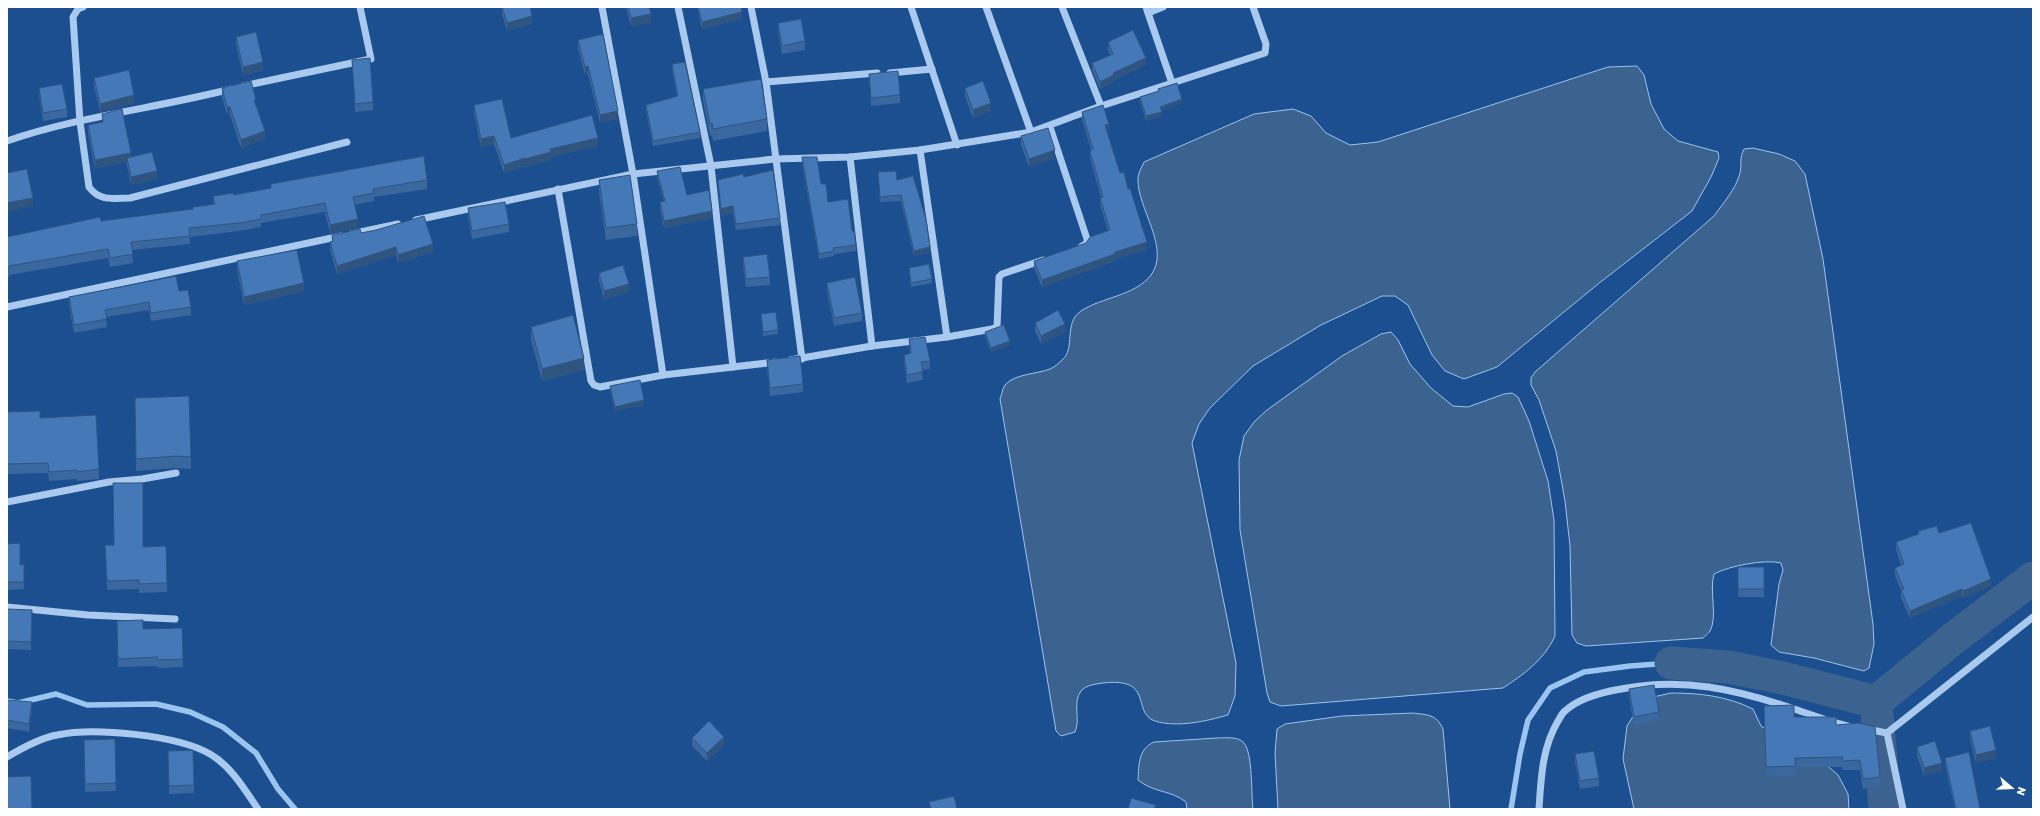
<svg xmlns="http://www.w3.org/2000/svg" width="2040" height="816" viewBox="0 0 2040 816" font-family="Rubik,sans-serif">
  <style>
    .water { fill: #3c6290; stroke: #9cc4f0 }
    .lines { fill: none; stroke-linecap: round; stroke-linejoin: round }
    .stream { stroke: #9cc4f0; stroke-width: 5.5 }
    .river { stroke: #3c6290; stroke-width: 33 }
    .minor { stroke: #a9c9ee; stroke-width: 7 }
    .wall { fill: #3a679d }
    .shaded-wall { fill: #305480 }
    .building { fill: #4478b7; stroke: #305480 }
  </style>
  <rect width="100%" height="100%" fill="#1b4f8f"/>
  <g class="water">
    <path d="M1637,66l7,9 7,29 13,25 14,12 40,11 1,6 -8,19 -19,34 -94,73 -101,83 -33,12 -19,-8 -13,-16 -24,-50 -13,-9h-13l-61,29 -68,41 -43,42 -11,16 -7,19 44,220 -1,33 -7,19c-21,6 -51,13 -73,6 -24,-8 0,-44 -52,-38 -7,1 -17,2 -22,8 -9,12 0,28 -6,41l-14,4 -5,-5 -56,-332c2,-4 2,-10 5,-14 9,-11 32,-11 45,-16 5,-2 9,-6 12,-9 14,-11 1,-37 19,-49 21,-14 54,-15 70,-36 20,-27 -14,-67 -13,-96 0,-6 4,-12 6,-17l110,-48 39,-5 18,7 15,17 24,12 28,-3 230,-75z"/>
    <path d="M1753,148l26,6 16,7 10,13 18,85 50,365 1,20 -5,24 -5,3 -50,-13 -35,-6 -8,-7 8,-61 4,-14 -2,-7c-17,-4 -52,3 -67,11 -5,17 4,43 -4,57 -2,3 -5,5 -7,7l-117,8 -9,-3 -5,-8 -2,-89 -5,-45 -9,-50 -17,-51 -8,-15v-7l4,-6 179,-156c9,-13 22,-27 26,-43 2,-9 -1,-15 4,-24z"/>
    <path d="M1391,332l7,8 12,24 21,24 22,18 15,1 36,-13 8,-1 6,4 11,24 19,60 6,39 1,116c-10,23 -32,39 -52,52l-222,18 -11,-4 -3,-9 -27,-163 -1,-70 5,-24 10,-14 13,-12 75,-54 39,-22z"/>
    <path d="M1671,693c28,0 56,3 82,16l8,17 55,30 22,19 10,19 1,15h-215l-11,-50 4,-33 17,-27z"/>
    <path d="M1413,713c15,2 23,1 30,16l7,80h-172l-3,-56 2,-24 8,-5 57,-8z"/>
    <path d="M1217,738c9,0 21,-2 27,5 9,11 7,51 9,66h-66l-1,-7c-15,-12 -32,-9 -48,-22 1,-15 0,-31 16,-38z"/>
  </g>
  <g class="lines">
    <g class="stream">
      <polyline points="7,701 18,703 56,694 87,705 156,704 190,712 223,727 256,753 278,789 295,809"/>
      <polyline points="1511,809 1520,754 1528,720 1550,688 1584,672 1630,666 1671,663"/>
    </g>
    <g class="river">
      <polyline points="1671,663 1728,667 1783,678 1876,702"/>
      <polyline points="1876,702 1954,638 2033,578"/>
      <polyline points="1876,702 1885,809"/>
    </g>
    <g class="minor">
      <path d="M83,7l-5,2 -5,8 7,105 9,65c11,15 24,11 41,11l217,-56"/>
      <polyline points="602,7 633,174 663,375"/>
      <polyline points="678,7 711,166 733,367"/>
      <polyline points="751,7 766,82 802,359"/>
      <polyline points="911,7 957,145"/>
      <polyline points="986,7 1031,132"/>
      <polyline points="1062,7 1101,106"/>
      <polyline points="1146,7 1148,13 1163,7"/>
      <polyline points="1148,13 1172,83"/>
      <polyline points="890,73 932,69"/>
      <polyline points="766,82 877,73"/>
      <polyline points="243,86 371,59 360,7"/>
      <polyline points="1050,127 1087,239 1087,243 1081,247"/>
      <path d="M7,141c73,-25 150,-33 224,-52"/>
      <polyline points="920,150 947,337 992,329 997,327 999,277 1002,274 1043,260"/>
      <polyline points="850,157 872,346 947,337"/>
      <polyline points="558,189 591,381 594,385 600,387 663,375 776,362"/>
      <polyline points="416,220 633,174 775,159 850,157 920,150 1031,132 1101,106 1265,53 1266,44 1253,7"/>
      <polyline points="351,234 398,224"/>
      <polyline points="7,307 341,236"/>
      <polyline points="790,360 872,346"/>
      <polyline points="7,502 109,482 142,479 176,473"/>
      <polyline points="7,607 88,615 175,619"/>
      <polyline points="1866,729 1887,733 2033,617"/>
      <polyline points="1887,733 1903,809"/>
      <path d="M7,757c15,-9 33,-19 50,-22 37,-8 120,0 153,19 21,12 35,36 48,55"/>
      <path d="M1539,809c2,-31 3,-61 19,-88 2,-3 4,-8 7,-10 14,-13 38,-19 56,-22 62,-12 114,0 173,20 19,6 38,14 58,18"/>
    </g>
  </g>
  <g class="wall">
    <polygon points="502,7 532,24 507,31 502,14"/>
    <polygon points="626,7 649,7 651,22 631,26"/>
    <polygon points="697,7 741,7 742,19 702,29"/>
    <polygon points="778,23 805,41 805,50 782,54 778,31"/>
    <polygon points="236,37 263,70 243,75 236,45"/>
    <polygon points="578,40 618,119 600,123 588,74 585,75 578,48"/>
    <polygon points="1108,42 1146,65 1114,80 1114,82 1100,89 1092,70 1092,63 1110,55 1108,49"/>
    <polygon points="352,60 373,102 373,110 355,112"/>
    <polygon points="672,64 700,132 700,138 653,146 646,111 646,105 677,96 672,70"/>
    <polygon points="869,74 900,95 900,103 871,106"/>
    <polygon points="94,78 134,103 100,112 94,86"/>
    <polygon points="39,88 67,109 67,117 43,121 39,96"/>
    <polygon points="222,88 256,106 265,139 241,148 230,115 227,115 222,97"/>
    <polygon points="965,88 991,111 973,118 965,96"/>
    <polygon points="703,89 767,119 767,131 713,141 712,135 710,136 703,101"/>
    <polygon points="1158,89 1182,103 1162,110 1162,116 1146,121 1140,101 1140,97 1158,92"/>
    <polygon points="474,105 511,138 598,146 551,157 551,160 525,167 525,166 504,173 494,144 481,147 474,113"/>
    <polygon points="1082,112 1109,131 1107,132 1120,173 1128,189 1147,250 1115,259 1115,261 1042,287 1034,268 1034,261 1086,243 1108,231 1100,205 1100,198 1101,198 1090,158 1090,151 1091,150 1082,119"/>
    <polygon points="102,114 131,157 157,179 131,185 127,166 127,162 95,168 88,133 88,125 102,122"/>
    <polygon points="1021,136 1055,158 1029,167 1021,145"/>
    <polygon points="802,157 821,184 828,202 852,231 856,245 856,251 834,254 834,256 819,259 802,163"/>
    <polygon points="657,171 687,195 712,218 664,228 660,209 660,202 664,201 657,178"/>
    <polygon points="878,172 897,180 930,253 914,256 901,201 880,202"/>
    <polygon points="744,177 780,218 780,225 736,230 733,213 721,216 718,187 718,180"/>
    <polygon points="427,180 427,189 374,197 374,201 354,205 358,227 330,233 325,212 261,223 261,227 239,231 190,237 190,244 132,250 133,263 110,267 108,258 9,275 9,277 7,278 7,237 101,221 193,209 213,204 213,196 234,195 271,189 271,184"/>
    <polygon points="599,180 637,224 637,236 606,240 599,192"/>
    <polygon points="468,208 509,224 509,232 472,239 468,216"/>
    <polygon points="361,233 433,252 398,263 396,255 337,274 330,250 330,242 332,241 332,235"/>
    <polygon points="743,257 770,277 770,285 746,287 743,265"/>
    <polygon points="237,261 304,291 244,305 237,269"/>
    <polygon points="909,268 932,279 932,283 911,287 909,272"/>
    <polygon points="599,273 629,292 604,299 599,281"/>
    <polygon points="827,283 862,313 862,321 834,326 827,291"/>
    <polygon points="179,291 191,307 191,315 151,321 149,310 106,317 107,327 74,333 69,305 69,297"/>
    <polygon points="761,314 778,330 778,334 763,336"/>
    <polygon points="1035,323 1065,332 1041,344 1035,331"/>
    <polygon points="531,327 584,370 542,381 531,339"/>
    <polygon points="985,332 1010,345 991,352 985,336"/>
    <polygon points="909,339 930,361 930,369 922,370 923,380 907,383 904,363 904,355 910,354 909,347"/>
    <polygon points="767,360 803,384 803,392 770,396 767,368"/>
    <polygon points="610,386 644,405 615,411 610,390"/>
    <polygon points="135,398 191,457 191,469 176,468 136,471"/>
    <polygon points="7,412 40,418 99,469 99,479 77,481 77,479 49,481 48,473 7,474"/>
    <polygon points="1918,531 1939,533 1991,586 1963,598 1962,596 1910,618 1901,598 1901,590 1895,576 1895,568 1901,565 1896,549 1896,542 1918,534"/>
    <polygon points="7,544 20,565 24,582 24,589 7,590"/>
    <polygon points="105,545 167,583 167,592 139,593 139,589 107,590"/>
    <rect x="1738" y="567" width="26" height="30"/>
    <polygon points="7,609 32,618 31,650 7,649"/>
    <polygon points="117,621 143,629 182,628 183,667 158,668 157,666 118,667"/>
    <polygon points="1629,689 1659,712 1659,720 1634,725 1629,697"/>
    <polygon points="7,700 32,710 29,732 7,728"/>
    <polygon points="1764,706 1794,717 1836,725 1880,777 1880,786 1863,789 1860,770 1843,770 1842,767 1796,767 1796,775 1766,776"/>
    <polygon points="1970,731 1996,758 1976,763 1970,739"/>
    <polygon points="692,738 724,745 707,761 692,746"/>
    <polygon points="115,739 116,791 85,792 84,740"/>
    <polygon points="1917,747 1942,771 1924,776 1917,755"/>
    <polygon points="168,751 194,785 194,793 169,794"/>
    <polygon points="1575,754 1599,778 1599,786 1580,789 1575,762"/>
    <polygon points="1945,758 1980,809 1955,809 1945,765"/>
  </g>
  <g class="shaded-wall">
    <polygon points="742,12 742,19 702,29 702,22"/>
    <polygon points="651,14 651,22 631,26 631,18"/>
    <polygon points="532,16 532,24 507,31 507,23"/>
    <polygon points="1146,58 1146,65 1114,80 1114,82 1100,89 1100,82 1113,73"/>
    <polygon points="263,62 263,70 243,75 243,67"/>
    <polygon points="588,66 588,74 585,75 585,67"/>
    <polygon points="134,95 134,103 100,112 100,104"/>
    <polygon points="1182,99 1182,103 1160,111 1160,107"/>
    <polygon points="991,103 991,111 973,118 973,110"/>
    <rect x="227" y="107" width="3" height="8"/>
    <polygon points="618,111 618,119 600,123 600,115"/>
    <polygon points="1162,112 1162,116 1146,121 1146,116"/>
    <polygon points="1109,124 1109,131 1105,132 1105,125"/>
    <polygon points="265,131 265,139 241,148 241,140"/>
    <polygon points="494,136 494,144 481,147 481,139"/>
    <polygon points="598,138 598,146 551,157 551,160 525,167 525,159 550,149"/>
    <polygon points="1055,150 1055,158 1029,167 1029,159"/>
    <polygon points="131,153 131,161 127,158 127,162 95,168 95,160"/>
    <polygon points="525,158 525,166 504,173 504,165"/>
    <polygon points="157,171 157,179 131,185 131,177"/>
    <polygon points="33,198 33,206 7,212 7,203"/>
    <polygon points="733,206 733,213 721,216 721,209"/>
    <polygon points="712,211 712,218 664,228 664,221"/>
    <polygon points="358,219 358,227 330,233 330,225"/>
    <polygon points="1147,242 1147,250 1115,259 1115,261 1042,287 1042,280 1115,252"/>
    <polygon points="433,244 433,252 398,263 398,255"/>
    <polygon points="396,247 396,255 337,274 337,266"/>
    <polygon points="930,247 930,253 914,256 914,251"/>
    <polygon points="304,283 304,291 244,305 244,297"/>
    <polygon points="629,284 629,292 604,299 604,291"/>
    <polygon points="1065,324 1065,332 1041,344 1041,336"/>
    <polygon points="1010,341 1010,345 991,352 991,348"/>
    <polygon points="584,358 584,370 542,381 542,369"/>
    <polygon points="644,400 644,405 615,411 615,407"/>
    <polygon points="1991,579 1991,586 1963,598 1963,591"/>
    <polygon points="1962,589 1962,596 1910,618 1910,611"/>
    <polygon points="32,702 32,710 29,732 29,724"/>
    <polygon points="724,737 724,745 707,761 707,753"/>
    <polygon points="1996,750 1996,758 1976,763 1976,755"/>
    <polygon points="1942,763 1942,771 1924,776 1924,768"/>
  </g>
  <g class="building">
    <polygon points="502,7 530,7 532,16 507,23"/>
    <polygon points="628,7 649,7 651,14 631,18"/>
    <polygon points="698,7 741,7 742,12 702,22"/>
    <polygon points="801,19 805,41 782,46 778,23"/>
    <polygon points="1133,30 1146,58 1113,73 1114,75 1100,82 1092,63 1113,54 1108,42"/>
    <polygon points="256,32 263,62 243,67 236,37"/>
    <polygon points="603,34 618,111 600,115 588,66 585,67 578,40"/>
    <polygon points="370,58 373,102 355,104 352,60"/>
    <polygon points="685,62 700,132 653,141 646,105 678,96 672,64"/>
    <polygon points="129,70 134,95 100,104 94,78"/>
    <polygon points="898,71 900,95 871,98 869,74"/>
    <polygon points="761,79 767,119 713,129 712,123 710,124 703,89"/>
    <polygon points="251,81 256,100 254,100 265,131 241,140 230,107 227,107 222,88"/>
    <polygon points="983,81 991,103 973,110 965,88"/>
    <polygon points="1177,83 1182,99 1160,107 1162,112 1146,116 1140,97 1159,91 1158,89"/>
    <polygon points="62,84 67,109 43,113 39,88"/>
    <polygon points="502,99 511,138 592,115 598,138 550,149 551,152 525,159 525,158 504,165 494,136 481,139 474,105"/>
    <polygon points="1103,105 1109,124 1105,125 1120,173 1124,172 1128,189 1130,188 1147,242 1115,252 1115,254 1042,280 1034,261 1086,243 1090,237 1110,230 1100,198 1103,197 1090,151 1093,149 1082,112"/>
    <polygon points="122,109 131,153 95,160 88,125 103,122 102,114"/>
    <polygon points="1048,128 1055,150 1029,159 1021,136"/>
    <polygon points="152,152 157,171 131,177 127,158"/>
    <polygon points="424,156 427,180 373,189 374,193 353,197 358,219 330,225 325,203 261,215 261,219 239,223 189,228 190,236 131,242 133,254 110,258 108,249 9,266 9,269 7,269 7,237 100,217 101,221 193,209 193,207 215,204 213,196 233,193 234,195 271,188 271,184"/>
    <polygon points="802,157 817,157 821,184 826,184 828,202 848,199 852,231 854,231 856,245 833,248 834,251 819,254"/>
    <polygon points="680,167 687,195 709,190 712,211 664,221 660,202 665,201 657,171"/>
    <polygon points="27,169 33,198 7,203 7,173"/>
    <polygon points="773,170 780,218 736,224 733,206 721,209 718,180 743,174 744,177"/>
    <polygon points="896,171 897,180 913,176 926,219 930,247 914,251 901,195 880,197 878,172"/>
    <polygon points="630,175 637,224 606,228 599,180"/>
    <polygon points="505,202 509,224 472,231 468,208"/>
    <polygon points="424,216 433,244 398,255 396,247 337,266 330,242 333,241 332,235 360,229 361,233 376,230"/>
    <polygon points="297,250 304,283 244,297 237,261"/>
    <polygon points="767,254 770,277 746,279 743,257"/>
    <polygon points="929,264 932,279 911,283 909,268"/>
    <polygon points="623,265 629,284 604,291 599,273"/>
    <polygon points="176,276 179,291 188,290 191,307 151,313 149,302 105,310 107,319 74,325 69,297"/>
    <polygon points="855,277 862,313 834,318 827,283"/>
    <polygon points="1058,310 1065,324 1041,336 1035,323"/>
    <polygon points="776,312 778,330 763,332 761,314"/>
    <polygon points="573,315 584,358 542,369 531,327"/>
    <polygon points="1004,325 1010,341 991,348 985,332"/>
    <polygon points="925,337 930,361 921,362 923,372 907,375 904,355 911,353 909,339"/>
    <polygon points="800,356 803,384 770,388 767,360"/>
    <polygon points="640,380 644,400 615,407 610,386"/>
    <polygon points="189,396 191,457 176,456 136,459 135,398"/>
    <polygon points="40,411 40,418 96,415 99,469 77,472 77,470 49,472 48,463 7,464 7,412"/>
    <polygon points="113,483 143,483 143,547 166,546 167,583 139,584 139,580 107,581 105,545 114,545"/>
    <polygon points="1971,523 1991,579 1963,591 1962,589 1910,611 1901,590 1904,589 1895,568 1904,564 1896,542 1919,534 1918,531 1937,526 1939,533"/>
    <polygon points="20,543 20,565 24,564 24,582 7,582 7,544"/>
    <rect x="1738" y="567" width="26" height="22"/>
    <polygon points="7,609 32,610 31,642 7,641"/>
    <polygon points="143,620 143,629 182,628 183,659 158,660 157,657 118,659 117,621"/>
    <polygon points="1654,685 1659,712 1634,717 1629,689"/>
    <polygon points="7,700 32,702 29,724 7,720"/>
    <polygon points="1794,705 1794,717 1836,717 1836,725 1859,723 1875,727 1880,777 1863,779 1860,760 1843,761 1842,757 1795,758 1796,766 1766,767 1764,706"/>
    <polygon points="709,721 724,737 707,753 692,738"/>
    <polygon points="1990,726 1996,750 1976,755 1970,731"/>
    <polygon points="115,739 116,783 85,784 84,740"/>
    <polygon points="1935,741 1942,763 1924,768 1917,747"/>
    <polygon points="193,750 194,785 169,786 168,751"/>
    <polygon points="1594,751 1599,778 1580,781 1575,754"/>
    <polygon points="1969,752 1980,809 1955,809 1956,809 1945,758"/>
    <polygon points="31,776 32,809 7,809 7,777"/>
    <polygon points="954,796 957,809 931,809 929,802"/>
    <polygon points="1131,798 1156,805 1154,809 1128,809"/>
  </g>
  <rect width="2040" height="816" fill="none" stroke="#ffffff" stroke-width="16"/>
  <g transform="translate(2012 788) rotate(109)" stroke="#1b4f8f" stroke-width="3" paint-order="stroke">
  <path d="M0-3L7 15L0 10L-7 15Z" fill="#ffffff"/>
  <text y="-6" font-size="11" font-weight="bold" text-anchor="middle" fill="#ffffff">N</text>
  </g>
</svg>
